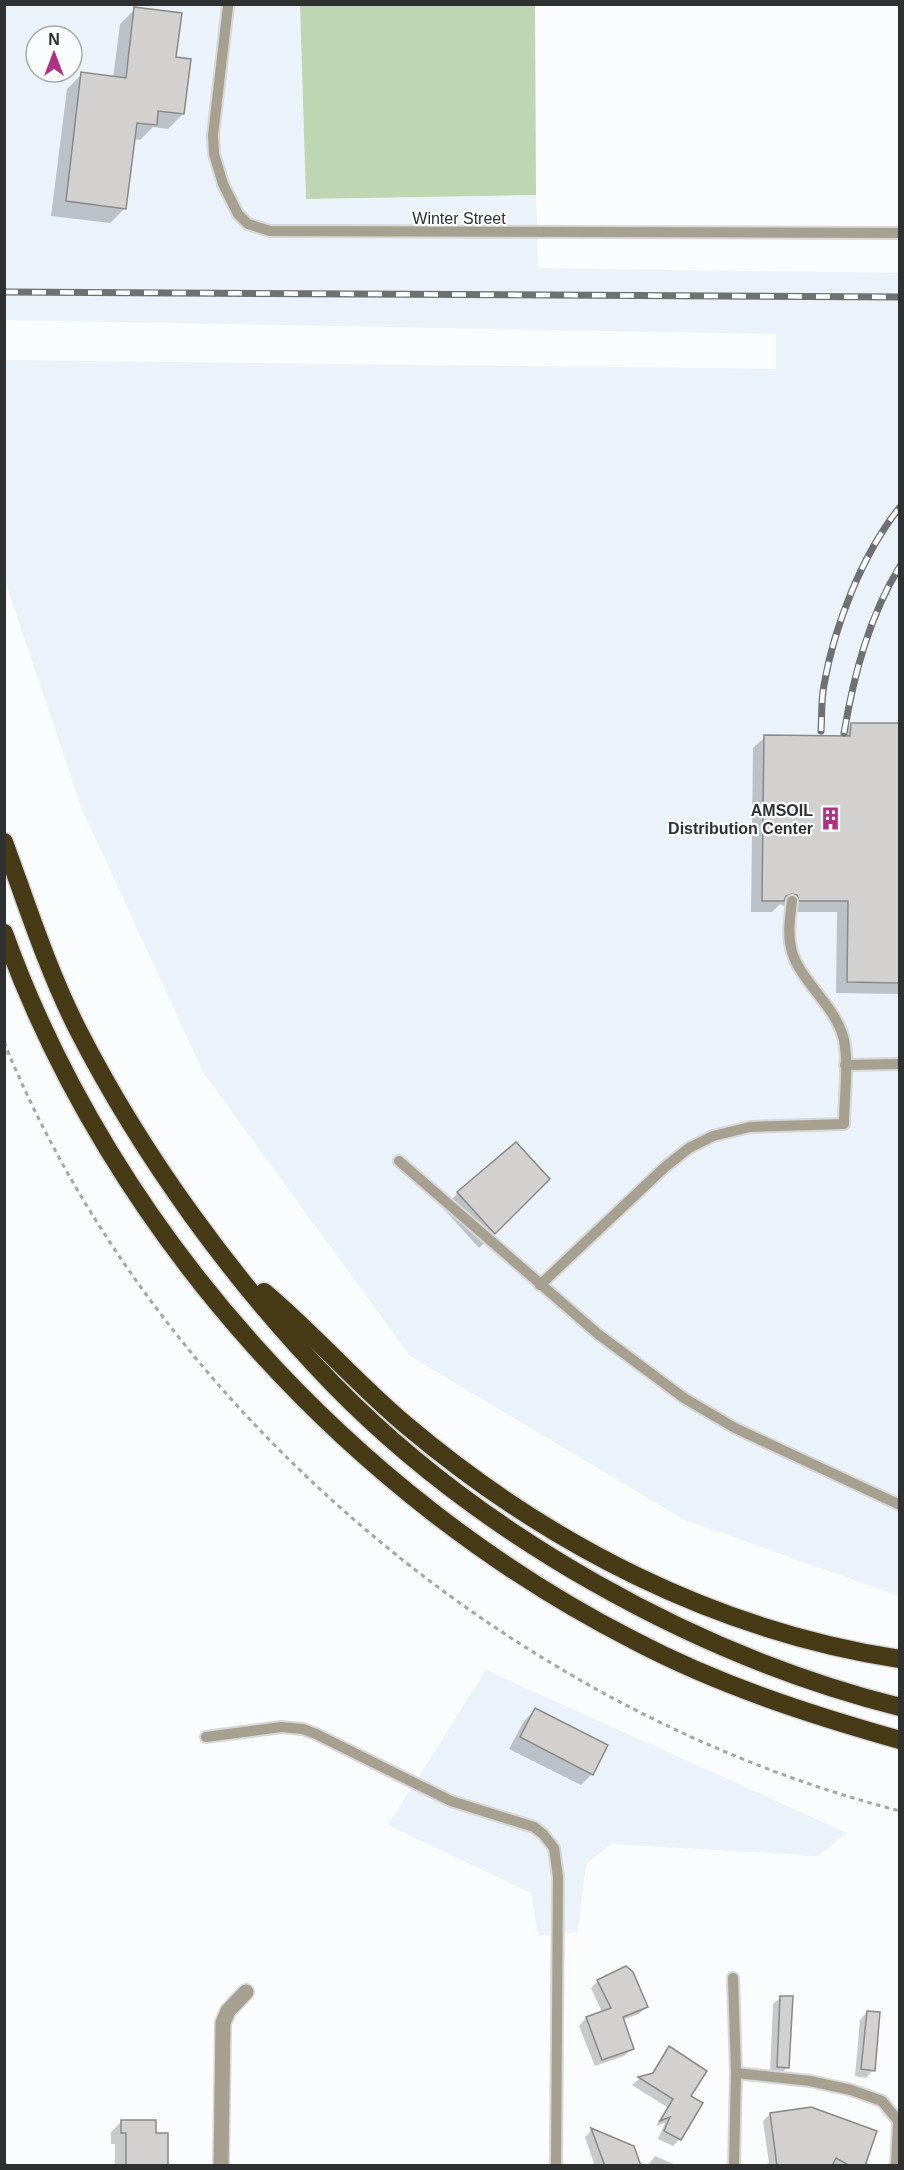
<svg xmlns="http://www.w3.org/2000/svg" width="904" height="2170" viewBox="0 0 904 2170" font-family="Helvetica,sans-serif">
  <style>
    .built { fill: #ebf2f9; fill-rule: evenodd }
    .green { fill: #bed6b1 }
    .shadow { fill: #0003 }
    .building { fill: #d2d1d0; stroke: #898988; stroke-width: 1.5 }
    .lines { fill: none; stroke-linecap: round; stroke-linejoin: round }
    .lane-casing { stroke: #d6d7d8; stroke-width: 14 }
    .street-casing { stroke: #d6d7d8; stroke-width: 18 }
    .highway-casing { stroke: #d6d7d8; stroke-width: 21 }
    .path { stroke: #a5a6a7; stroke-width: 3; stroke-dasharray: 4.5 4.5; stroke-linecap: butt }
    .lane { stroke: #a5a08f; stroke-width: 10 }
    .street { stroke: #a5a08f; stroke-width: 15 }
    .highway { stroke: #463b16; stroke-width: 18 }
    .rail-casing { stroke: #6f7070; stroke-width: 7 }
    .rail { stroke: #fbfcfd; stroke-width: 4.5; stroke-dasharray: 14; stroke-linecap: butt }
    .labels { text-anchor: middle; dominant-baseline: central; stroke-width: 4.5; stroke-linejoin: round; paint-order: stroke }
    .street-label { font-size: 16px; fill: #2f3030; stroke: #fbfcfd }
    .poi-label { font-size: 16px; font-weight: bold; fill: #2f3030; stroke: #fbfcfd; text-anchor: end }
  </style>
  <rect width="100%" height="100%" fill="#fbfcfd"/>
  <g class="built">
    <path d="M16,4l284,1 6,194 230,-4 2,73 361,5v1323l-216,-77 -273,-163 -207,-284 -121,-263 -77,-228v-221l771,9v-35l-771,-14 -1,-313zM36,36h36v36h-36z"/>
    <polygon points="486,1670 847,1833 818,1856 611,1844 586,1864 578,1932 538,1936 531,1893 388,1825"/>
  </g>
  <polygon class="green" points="300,5 535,5 536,195 306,199"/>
  <g class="shadow">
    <polygon points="135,9 174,58 183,114 168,129 153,127 140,140 133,139 125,208 110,223 51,216 67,89 82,74 113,78 120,24"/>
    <polygon points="851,724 900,724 900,994 836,993 837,912 788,912 786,907 780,904 772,912 751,912 753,748 765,737 840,738"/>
    <polygon points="548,1179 479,1248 443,1208 458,1193"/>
    <polygon points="535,1710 592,1774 581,1785 509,1749 524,1721"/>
    <polygon points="598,1981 646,2007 639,2014 622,2020 632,2049 624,2056 595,2066 579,2026 586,2018 602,2012 591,1988"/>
    <polygon points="781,1997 788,2067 780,2074 770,2074 773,2004"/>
    <polygon points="867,2012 873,2070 866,2078 855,2076 860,2020"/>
    <polygon points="669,2048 689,2096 680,2139 673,2146 658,2139 665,2123 656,2126 667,2107 632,2085 639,2079 650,2076"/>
    <polygon points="770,2114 865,2162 872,2166 761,2166 769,2163 763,2121"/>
    <polygon points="122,2121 154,2135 167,2166 115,2166 115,2144 111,2144 111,2132"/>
    <polygon points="592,2130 633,2147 639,2166 595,2166 585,2137"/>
    <polygon points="655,2156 678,2166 647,2166"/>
  </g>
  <g class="building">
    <polygon points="134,7 182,13 176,57 191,59 184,114 158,111 157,125 137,123 126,209 66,201 81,72 126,78"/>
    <polygon points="851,723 900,723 900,983 847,982 848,901 799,901 797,895 792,894 786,896 784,901 762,901 764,735 850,736"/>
    <polygon points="516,1142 550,1179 495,1234 457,1192"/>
    <polygon points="535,1708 608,1745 593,1775 520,1737"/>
    <polygon points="626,1966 633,1972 648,2007 623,2017 634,2049 602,2060 586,2017 611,2008 597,1980"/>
    <polygon points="780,1996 793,1996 789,2068 777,2067"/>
    <polygon points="867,2011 880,2012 875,2071 861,2069"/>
    <polygon points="669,2046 707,2071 691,2096 703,2103 681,2140 664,2131 670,2117 660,2121 673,2099 638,2077 653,2073"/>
    <polygon points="811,2107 877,2131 865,2166 850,2166 836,2158 832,2166 777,2166 770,2113"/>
    <polygon points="121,2120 156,2120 156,2133 168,2133 168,2166 126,2166 126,2133 121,2133"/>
    <polygon points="591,2128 634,2146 641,2166 605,2166"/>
  </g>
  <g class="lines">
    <defs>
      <g id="lane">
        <polyline points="228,6 213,135 214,154 223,184 238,214 248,224 270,231 900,233"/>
        <polyline points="845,1065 900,1064"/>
        <polyline points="399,1161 598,1334 684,1398 735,1428 900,1505"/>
        <path d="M540,1285l125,-118 24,-19 24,-12 37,-9 94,-3c0,-26 5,-58 0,-84 -8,-34 -43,-58 -52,-88 -5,-17 -2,-34 0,-51"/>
        <polyline points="206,1737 281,1727 303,1729 316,1734 451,1801 534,1827 543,1834 554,1848 558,1877 556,2166"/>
        <polyline points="733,1978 736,2073 734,2166"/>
        <polyline points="736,2073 810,2081 851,2090 882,2101 900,2123"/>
        <polyline points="896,2166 898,2123"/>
      </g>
      <polyline id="street" points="221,2166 223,2023 228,2011 246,1992"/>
      <g id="highway">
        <path d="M4,842c23,63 44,129 74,188 65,127 156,252 255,354 147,151 363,272 567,323"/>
        <path d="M4,933c108,300 348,564 631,708 84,44 173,73 265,99"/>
        <path d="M264,1292c50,42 92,91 142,133 141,119 310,206 494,234"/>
      </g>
    </defs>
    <use href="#lane" class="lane-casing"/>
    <use href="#street" class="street-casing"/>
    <use href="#highway" class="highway-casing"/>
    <path class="path" d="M4,1042c151,370 510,670 896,769"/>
    <use href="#lane" class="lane"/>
    <use href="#street" class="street"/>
    <use href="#highway" class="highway"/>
    <defs>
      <g id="rail">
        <polyline points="4,292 900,297"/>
        <path d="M821,731c1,-15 0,-31 3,-46 10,-58 38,-131 76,-178"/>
        <path d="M844,733c10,-59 25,-116 56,-167"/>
      </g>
    </defs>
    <use href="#rail" class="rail-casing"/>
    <use href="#rail" class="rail"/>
  </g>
  <defs>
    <symbol id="building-bare" viewBox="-9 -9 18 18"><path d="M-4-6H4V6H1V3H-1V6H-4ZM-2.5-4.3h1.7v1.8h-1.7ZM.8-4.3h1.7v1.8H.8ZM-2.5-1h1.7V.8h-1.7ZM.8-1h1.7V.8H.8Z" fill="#af3181" stroke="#fbfcfd" stroke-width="2.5" paint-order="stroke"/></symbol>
  </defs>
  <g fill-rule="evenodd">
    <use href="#building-bare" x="814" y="802" width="33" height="33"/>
  </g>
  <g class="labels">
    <g class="street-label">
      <text x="459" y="218">Winter Street</text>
    </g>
    <g class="poi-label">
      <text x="813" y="810">AMSOIL<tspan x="813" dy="18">Distribution Center</tspan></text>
    </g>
  </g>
  <rect width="904" height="2170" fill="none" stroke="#2f3030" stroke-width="12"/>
  <g transform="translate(54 54)"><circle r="28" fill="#fbfcfd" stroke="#a9aaab" stroke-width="1.5"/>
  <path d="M0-4.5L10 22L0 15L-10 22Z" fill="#af3181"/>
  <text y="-9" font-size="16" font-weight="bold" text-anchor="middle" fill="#2f3030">N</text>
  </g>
</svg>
